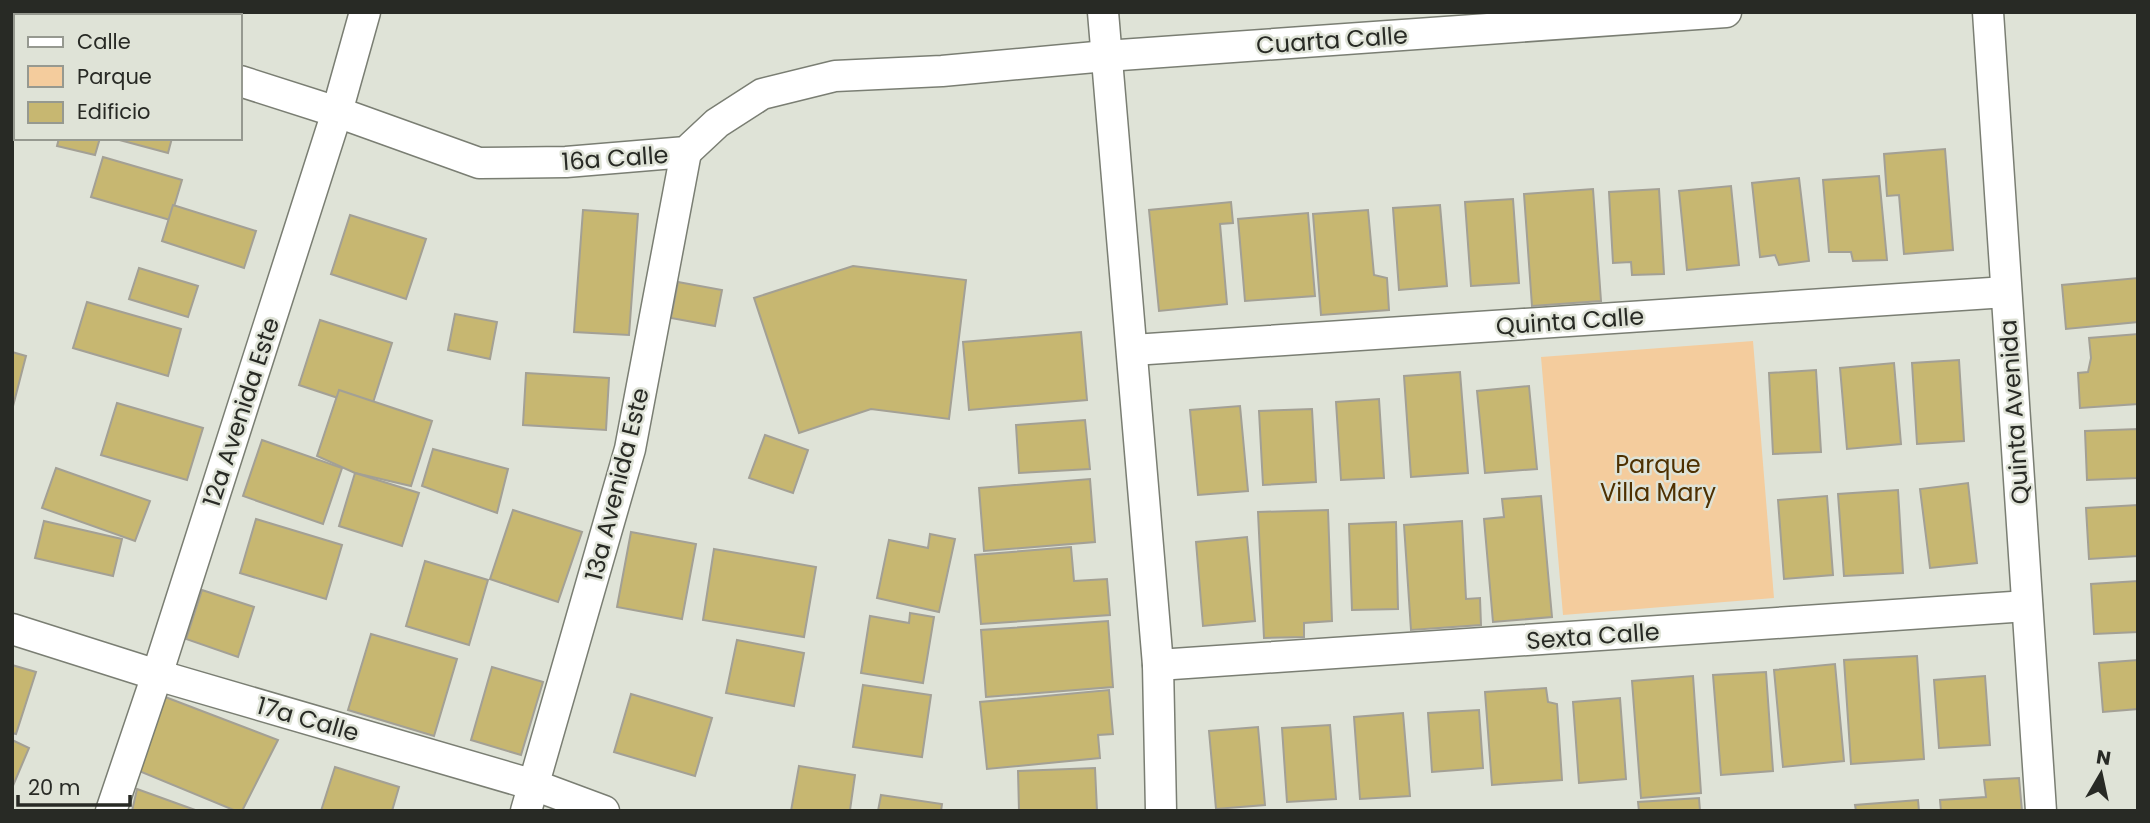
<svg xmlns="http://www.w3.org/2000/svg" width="2150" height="823" viewBox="0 0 2150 823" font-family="Poppins,sans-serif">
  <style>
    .green { fill: #f4cc9d }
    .building { fill: #c7b771; stroke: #a3a095; stroke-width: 2 }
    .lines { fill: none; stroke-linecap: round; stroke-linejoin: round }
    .minor-casing { stroke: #7a7e73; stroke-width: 33 }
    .minor { stroke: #fff; stroke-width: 30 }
    .labels { text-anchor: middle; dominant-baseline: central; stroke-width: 5; stroke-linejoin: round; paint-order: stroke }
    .street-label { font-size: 24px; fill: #282a25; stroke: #dfe3d7 }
    .park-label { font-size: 24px; fill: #4e3000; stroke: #dfe3d7 }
  </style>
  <rect width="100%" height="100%" fill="#dfe3d7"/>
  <polygon class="green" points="1753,341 1774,598 1563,615 1541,357"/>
  <g class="building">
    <polygon points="59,138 100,138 95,155 57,146"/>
    <polygon points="112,138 172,138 168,153"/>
    <polygon points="1945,149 1953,250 1904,254 1899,195 1887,196 1884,154"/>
    <polygon points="103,157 182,180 170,220 91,197"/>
    <polygon points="1879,176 1887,260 1853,261 1851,252 1829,252 1823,180"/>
    <polygon points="1799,178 1809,261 1779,265 1775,255 1760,257 1752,183"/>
    <polygon points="1731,186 1739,265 1687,270 1679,191"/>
    <polygon points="1593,189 1601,301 1532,306 1524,194"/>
    <polygon points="1659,189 1664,274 1632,275 1631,262 1613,263 1609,192"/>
    <polygon points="1513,199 1519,283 1471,286 1465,202"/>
    <polygon points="1231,202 1233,223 1220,224 1227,304 1159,311 1149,210"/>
    <polygon points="173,205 256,231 244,268 162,241"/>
    <polygon points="1440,205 1447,286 1399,290 1393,208"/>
    <polygon points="583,210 638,214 629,335 574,332"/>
    <polygon points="1368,210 1374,275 1387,278 1389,310 1321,315 1313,214"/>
    <polygon points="1308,213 1315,296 1245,301 1238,219"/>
    <polygon points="350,215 426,239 406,299 331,274"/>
    <polygon points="853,266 966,280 949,419 871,409 799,433 754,298"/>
    <polygon points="139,268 198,286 188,317 129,299"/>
    <polygon points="2138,278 2138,322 2066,329 2062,285"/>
    <polygon points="678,282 722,290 715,326 671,318"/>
    <polygon points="87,302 181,329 168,376 73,348"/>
    <polygon points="455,314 497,322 490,359 448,350"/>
    <polygon points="320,320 392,343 371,409 299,385"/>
    <polygon points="1081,332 1087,400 969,410 963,342"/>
    <polygon points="2138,334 2138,404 2080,408 2078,373 2088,372 2091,358 2089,338"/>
    <polygon points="12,352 26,356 12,410"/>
    <polygon points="1959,360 1964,441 1917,444 1912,363"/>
    <polygon points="1894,363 1901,444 1847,449 1840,368"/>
    <polygon points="1816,370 1821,452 1773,454 1769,373"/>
    <polygon points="1460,372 1468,473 1411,477 1404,376"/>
    <polygon points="526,373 609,378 606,430 523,425"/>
    <polygon points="1529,386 1537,469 1485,473 1477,391"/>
    <polygon points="339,390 432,421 411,486 355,473 317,456"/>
    <polygon points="1379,399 1384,478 1341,480 1336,402"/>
    <polygon points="117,403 203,428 187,480 101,455"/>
    <polygon points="1240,406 1248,491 1198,495 1190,410"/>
    <polygon points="1312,409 1316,482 1263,485 1259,411"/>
    <polygon points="1085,420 1090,469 1019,473 1016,425"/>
    <polygon points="2138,429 2138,478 2087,480 2085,431"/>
    <polygon points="765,435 808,450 793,493 749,478"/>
    <polygon points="262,440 342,468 323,524 243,496"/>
    <polygon points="433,449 508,469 497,513 422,486"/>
    <polygon points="56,468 150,501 135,541 42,508"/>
    <polygon points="355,473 419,493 402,546 339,526"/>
    <polygon points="1090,479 1095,542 984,551 979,488"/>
    <polygon points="1968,483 1977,563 1930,568 1920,489"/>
    <polygon points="1898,490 1903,573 1844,576 1838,494"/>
    <polygon points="1541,496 1552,617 1493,622 1484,519 1504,517 1502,499"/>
    <polygon points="1827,496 1833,575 1784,579 1778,500"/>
    <polygon points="2138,505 2138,556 2089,559 2086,508"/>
    <polygon points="513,510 582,532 558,602 490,579"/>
    <polygon points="1328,510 1332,621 1304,623 1304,637 1264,638 1258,512"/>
    <polygon points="256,519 342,545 326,599 240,573"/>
    <polygon points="44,521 122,539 113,576 35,558"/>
    <polygon points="1462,521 1466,599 1480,598 1481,625 1411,630 1404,525"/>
    <polygon points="1396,522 1398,609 1352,610 1349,524"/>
    <polygon points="631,532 696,544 682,619 617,607"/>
    <polygon points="930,534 955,539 939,612 877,598 889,540 928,548"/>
    <polygon points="1247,537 1255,621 1203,626 1196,542"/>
    <polygon points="1071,547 1074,581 1107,579 1110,615 981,624 975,555"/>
    <polygon points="714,549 816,567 804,637 703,620"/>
    <polygon points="425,561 488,580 469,645 406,626"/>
    <polygon points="2138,581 2138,632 2094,634 2091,584"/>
    <polygon points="202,590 254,607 238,657 186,639"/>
    <polygon points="910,613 934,617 923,683 861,673 870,616 909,623"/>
    <polygon points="1108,621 1113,687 986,697 981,630"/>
    <polygon points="371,634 457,659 434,736 348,710"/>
    <polygon points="737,640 804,653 794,706 726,693"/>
    <polygon points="1917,656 1924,759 1851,764 1844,660"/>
    <polygon points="2138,660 2138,709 2103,712 2099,663"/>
    <polygon points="1835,664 1844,761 1783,767 1774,670"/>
    <polygon points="12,665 36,672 16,734 12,733"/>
    <polygon points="492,667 543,682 521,755 471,740"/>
    <polygon points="1766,672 1773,771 1721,775 1713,675"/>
    <polygon points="1693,676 1701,793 1641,798 1632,681"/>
    <polygon points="1985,676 1990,745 1939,748 1934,680"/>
    <polygon points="863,685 931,695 922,757 853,747"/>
    <polygon points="1546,688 1548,702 1557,704 1562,780 1492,785 1485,692"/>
    <polygon points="1109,690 1113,734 1098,735 1100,758 987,769 980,702"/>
    <polygon points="631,694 712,718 695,776 614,752"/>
    <polygon points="160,695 278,740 242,811 236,811 139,771"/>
    <polygon points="1620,698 1626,779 1579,783 1573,702"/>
    <polygon points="1479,710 1483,768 1432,772 1428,713"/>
    <polygon points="1403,713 1410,796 1360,799 1354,717"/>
    <polygon points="1330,725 1336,799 1287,802 1282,728"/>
    <polygon points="1258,727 1265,805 1216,809 1209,731"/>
    <polygon points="12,740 29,748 12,788"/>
    <polygon points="799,766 855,775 850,810 853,811 791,811"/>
    <polygon points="335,767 399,787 392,811 321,811"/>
    <polygon points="1095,768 1097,811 1019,811 1018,771"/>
    <polygon points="2019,778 2022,811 1941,811 1940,800 1986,797 1984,780"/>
    <polygon points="137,789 198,811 132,811"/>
    <polygon points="881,795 942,804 941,811 878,811"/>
    <polygon points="1699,798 1700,811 1639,811 1638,802"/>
    <polygon points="1918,800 1919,811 1856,811 1855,805"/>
  </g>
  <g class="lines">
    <defs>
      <g id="minor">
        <polyline points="29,12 40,16"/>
        <polyline points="1103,12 1158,665 1161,811"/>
        <polyline points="1988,12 2041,811"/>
        <polyline points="240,81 337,112 479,163 566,162 686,152 717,123 762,94 835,76 942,71 1106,56 1726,12"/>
        <polyline points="1133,350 2006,292"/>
        <polyline points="12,629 157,675 534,785 604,811"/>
        <polyline points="1158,665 2027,606"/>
        <polyline points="111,811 157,675 337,112 365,12"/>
        <polyline points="526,811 630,449 686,152"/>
      </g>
    </defs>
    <use href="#minor" class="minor-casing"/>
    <use href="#minor" class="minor"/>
  </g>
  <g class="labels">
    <g class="street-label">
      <text transform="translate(1332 40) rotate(-4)">Cuarta Calle</text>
      <text transform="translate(615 158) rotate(-4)">16a Calle</text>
      <text transform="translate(1570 321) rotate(-4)">Quinta Calle</text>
      <text transform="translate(241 412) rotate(-72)">12a Avenida Este</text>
      <text transform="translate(2014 412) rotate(-94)">Quinta Avenida</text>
      <text transform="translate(617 484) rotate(-76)">13a Avenida Este</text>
      <text transform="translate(1593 636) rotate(-4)">Sexta Calle</text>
      <text transform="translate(308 719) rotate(16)">17a Calle</text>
    </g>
    <g class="park-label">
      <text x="1658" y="464">Parque<tspan x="1658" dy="28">Villa Mary</tspan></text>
    </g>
  </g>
  <rect width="2150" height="823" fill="none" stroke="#282a25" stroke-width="28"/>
  <rect x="14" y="14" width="228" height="126" fill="#dfe3d7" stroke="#969990" stroke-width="2"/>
  <rect x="28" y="37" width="35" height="10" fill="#ffffff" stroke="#969990" stroke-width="2"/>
  <text x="77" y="49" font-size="21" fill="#282a25">Calle</text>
  <rect x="28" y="66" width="35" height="21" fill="#f4cc9d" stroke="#969990" stroke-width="2"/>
  <text x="77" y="84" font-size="21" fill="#282a25">Parque</text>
  <rect x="28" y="102" width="35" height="21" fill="#c7b771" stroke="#969990" stroke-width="2"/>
  <text x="77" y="119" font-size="21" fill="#282a25">Edificio</text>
  <g transform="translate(2101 774) rotate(9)" stroke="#dfe3d7" stroke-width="5" paint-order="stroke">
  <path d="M0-5L12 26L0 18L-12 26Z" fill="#282a25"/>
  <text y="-10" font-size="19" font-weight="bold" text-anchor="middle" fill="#282a25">N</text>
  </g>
  <path d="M18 795v10h112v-10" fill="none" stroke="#282a25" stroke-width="3.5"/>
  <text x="28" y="795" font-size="21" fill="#282a25" stroke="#dfe3d7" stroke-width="5" paint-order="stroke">20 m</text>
</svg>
